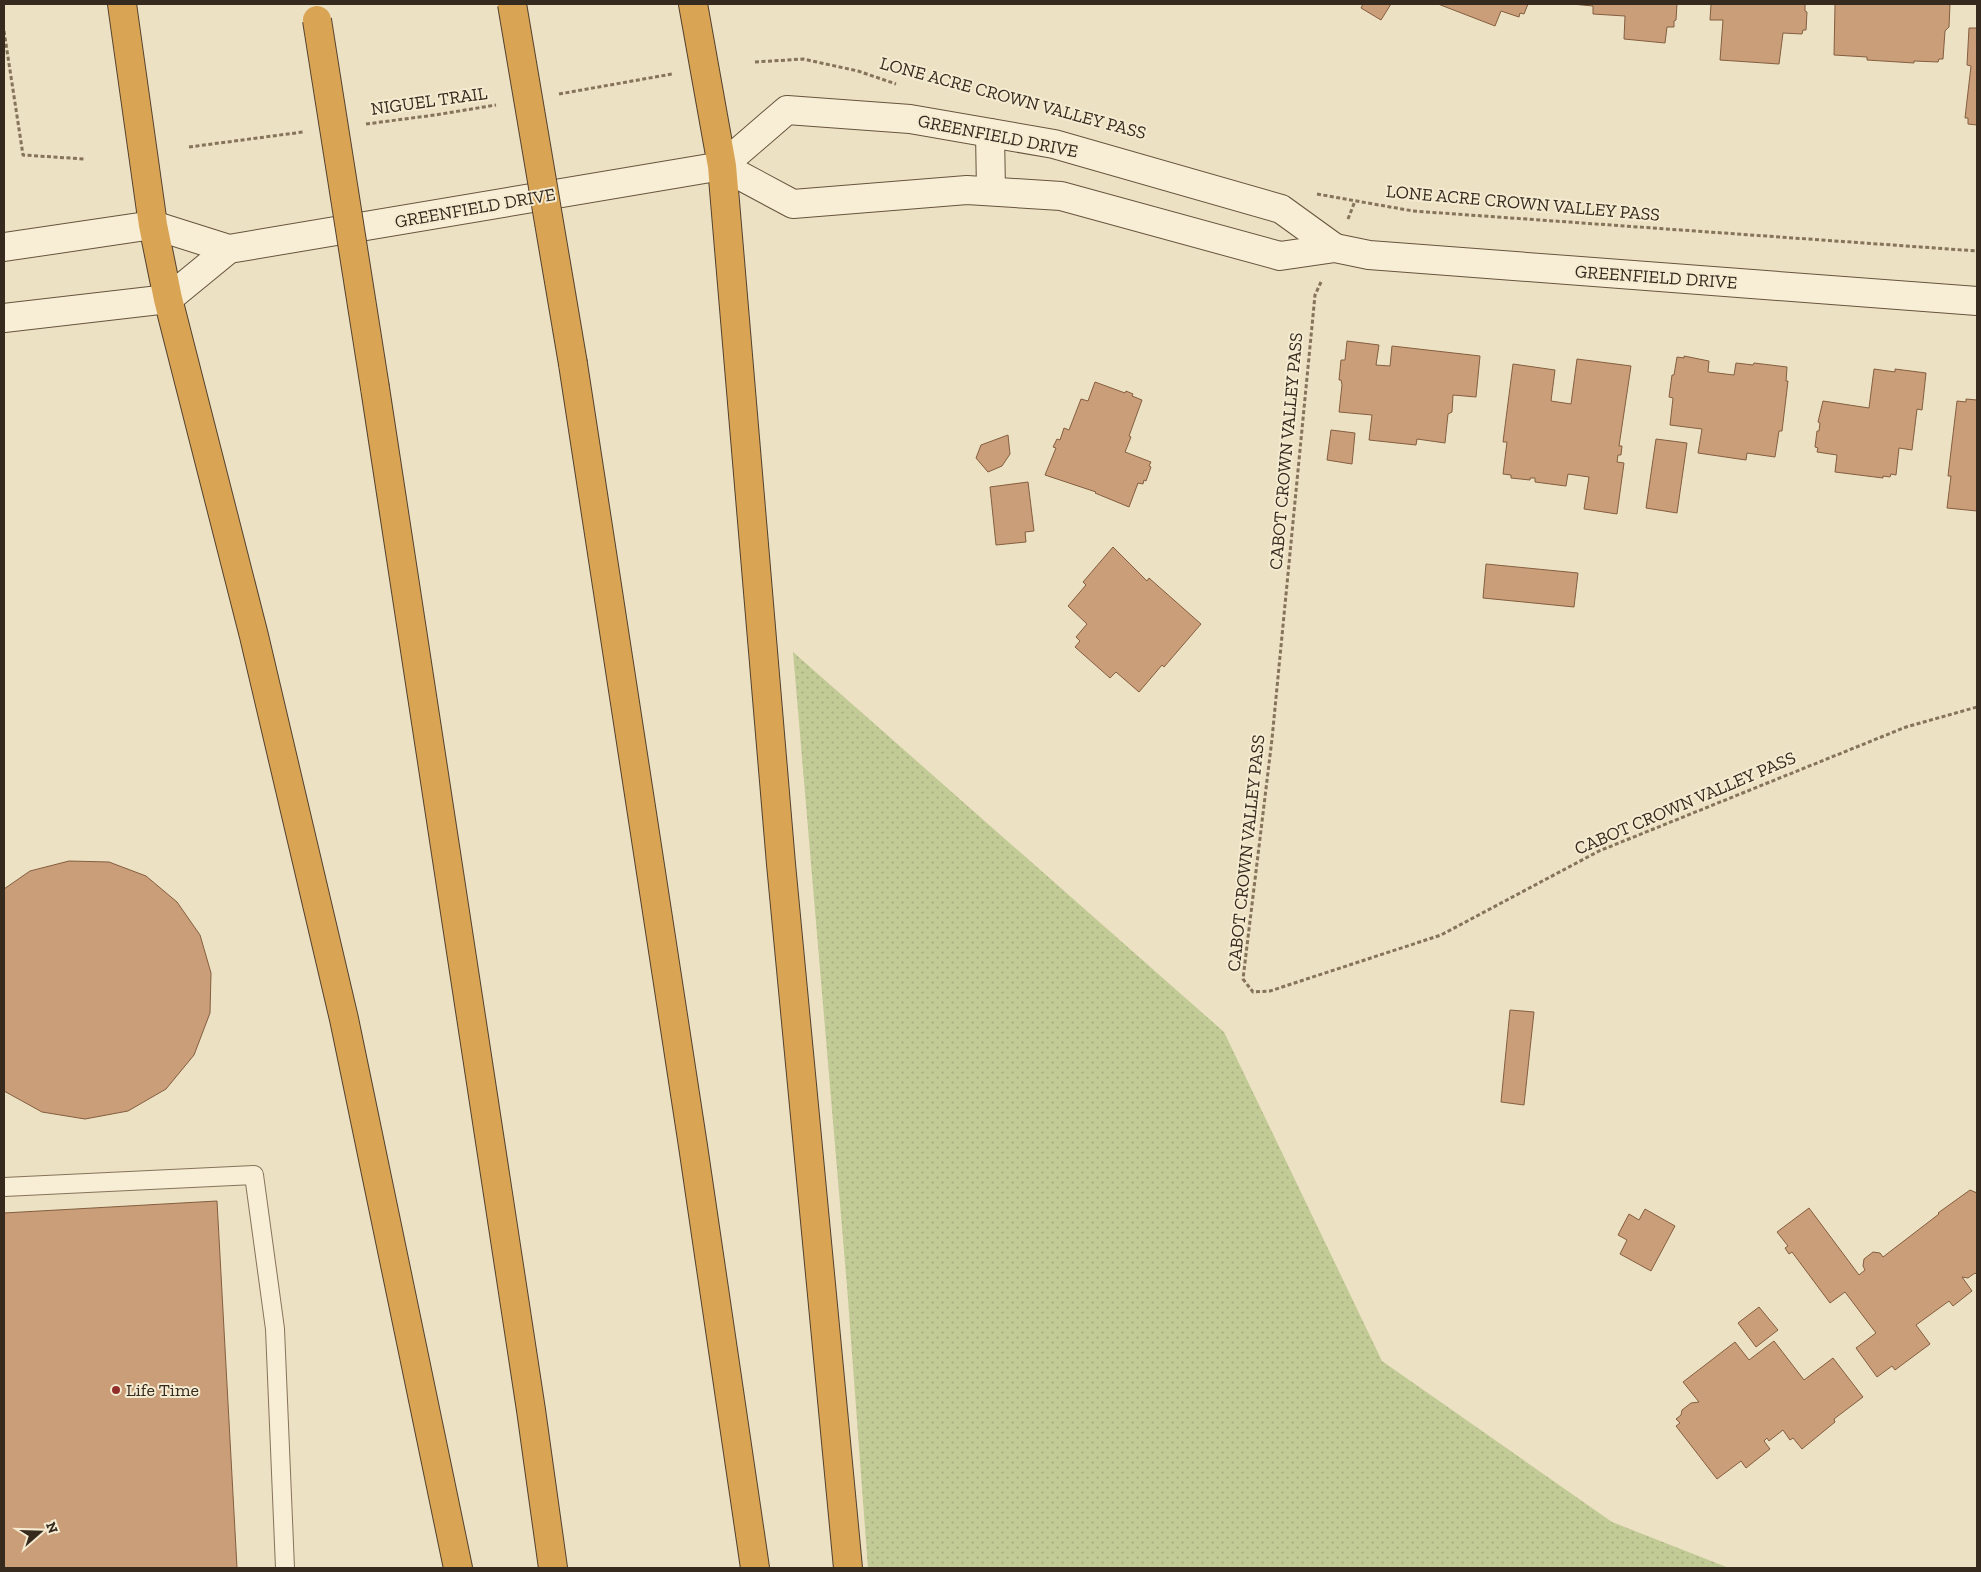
<svg xmlns="http://www.w3.org/2000/svg" width="1981" height="1572" viewBox="0 0 1981 1572" font-family="'Zilla Slab',serif">
  <style>
    .grass { fill: url(#grass-dots) }
    .building { fill: #c99e79; stroke: #845e40 }
    .lines { fill: none; stroke-linecap: round; stroke-linejoin: round }
    .lane-casing { stroke: #85735a; stroke-width: 20 }
    .secondary-casing { stroke: #67543d; stroke-width: 30 }
    .highway-casing { stroke: #53412e; stroke-width: 30 }
    .path { stroke: #85735a; stroke-width: 3; stroke-dasharray: 4 2.5; stroke-linecap: butt }
    .lane { stroke: #f7eed5; stroke-width: 18 }
    .secondary { stroke: #f7eed5; stroke-width: 28 }
    .highway { stroke: #daa455; stroke-width: 28 }
    .highway-bridge-casing { stroke: #53412e; stroke-width: 30; stroke-linecap: butt }
    .highway-bridge { stroke: #daa455; stroke-width: 28 }
    .poi-dot { fill: #922f2c; stroke: #f4ebd1; stroke-width: 2 }
    .labels { text-anchor: middle; dominant-baseline: central; stroke-width: 4; stroke-linejoin: round; paint-order: stroke }
    .street-label { font-size: 18px; fill: #362a1e; stroke: #f4ebd1 }
    .poi-label { font-size: 18px; fill: #362a1e; stroke: #f4ebd1; text-anchor: start }
  </style>
  <defs>
    <pattern id="grass-dots" width="8" height="8" patternUnits="userSpaceOnUse" patternTransform="scale(1.25)"><rect width="8" height="8" fill="#c2ca96"/><path d="M2 2h.1M6 6h.1" fill="none" stroke="#a7ae81" stroke-width="1.8" stroke-linecap="round"/></pattern>
  </defs>
  <rect width="100%" height="100%" fill="#ece1c2"/>
  <polygon class="grass" points="793,652 1224,1032 1382,1361 1612,1522 1729,1568 868,1568 847,1286"/>
  <g class="building">
    <polygon points="1363,4 1391,4 1381,20 1361,8"/>
    <polygon points="1438,4 1528,4 1524,14 1520,13 1519,17 1501,11 1495,26"/>
    <polygon points="1572,4 1677,4 1676,20 1674,21 1674,27 1667,27 1665,43 1624,39 1625,16 1593,14 1593,6"/>
    <polygon points="1711,4 1805,4 1805,11 1807,12 1806,30 1803,30 1802,34 1783,33 1779,64 1720,60 1723,20 1710,20"/>
    <polygon points="1835,4 1950,4 1949,27 1945,31 1943,59 1939,59 1938,62 1914,61 1914,63 1867,60 1867,57 1834,55"/>
    <polygon points="1969,28 1977,28 1977,125 1968,124 1968,118 1965,118 1971,66 1967,65"/>
    <polygon points="1347,341 1379,345 1376,365 1390,366 1392,346 1480,356 1476,397 1453,395 1452,412 1448,414 1445,443 1417,439 1416,445 1369,440 1372,415 1339,412 1342,385 1341,380 1339,380 1341,360 1345,360"/>
    <polygon points="1684,356 1709,361 1708,372 1734,375 1736,363 1753,365 1754,363 1787,367 1786,381 1788,381 1782,431 1779,431 1775,457 1747,453 1746,460 1698,453 1702,429 1670,425 1673,398 1669,397 1672,375 1674,375 1677,357 1684,358"/>
    <polygon points="1577,359 1631,366 1619,446 1622,446 1621,455 1618,455 1617,462 1624,463 1617,514 1584,509 1589,477 1568,474 1566,486 1535,482 1535,478 1530,478 1530,480 1511,478 1511,475 1503,474 1507,442 1503,442 1513,364 1555,370 1551,401 1571,404"/>
    <polygon points="1874,369 1895,372 1895,369 1926,373 1922,410 1917,409 1912,450 1899,448 1896,475 1891,474 1890,477 1883,476 1883,478 1835,472 1837,455 1817,452 1818,448 1815,447 1817,431 1819,431 1820,423 1818,422 1823,401 1869,408"/>
    <polygon points="1095,382 1125,393 1126,391 1133,394 1132,396 1142,400 1129,436 1131,437 1125,452 1151,462 1149,466 1151,467 1146,481 1144,480 1143,484 1138,483 1129,507 1095,493 1096,492 1045,475 1056,448 1053,447 1057,439 1060,440 1064,428 1069,430 1081,399 1088,401"/>
    <polygon points="1966,399 1977,400 1977,511 1947,508 1951,476 1948,476 1957,401 1966,402"/>
    <polygon points="1331,430 1355,433 1352,464 1327,460"/>
    <polygon points="1008,435 1010,454 1002,466 988,472 976,458 981,445"/>
    <polygon points="1656,439 1687,443 1677,513 1646,508"/>
    <polygon points="1028,482 1034,531 1025,532 1026,542 996,545 990,487"/>
    <polygon points="1113,547 1147,581 1149,578 1201,624 1164,667 1162,665 1139,692 1116,672 1110,678 1075,647 1080,641 1076,637 1087,624 1068,606 1086,585 1083,582"/>
    <polygon points="1486,564 1578,573 1574,607 1483,598"/>
    <polygon points="69,861 109,862 146,876 177,902 200,935 211,973 210,1013 194,1055 166,1089 128,1111 85,1119 42,1112 4,1091 4,889 30,871"/>
    <polygon points="1510,1010 1534,1012 1524,1105 1501,1102"/>
    <polygon points="1970,1190 1977,1193 1977,1275 1975,1273 1968,1278 1962,1277 1972,1291 1953,1306 1949,1301 1916,1325 1930,1344 1895,1370 1892,1366 1877,1377 1856,1348 1876,1333 1845,1292 1830,1303 1792,1252 1789,1254 1785,1248 1788,1246 1777,1232 1809,1208 1859,1275 1865,1270 1863,1266 1864,1259 1873,1252 1880,1253 1883,1257 1939,1214 1938,1213"/>
    <polygon points="217,1201 237,1568 4,1568 4,1213"/>
    <polygon points="1645,1209 1675,1226 1651,1271 1620,1254 1627,1240 1618,1235 1629,1214 1639,1220"/>
    <polygon points="1759,1307 1778,1330 1756,1347 1738,1323"/>
    <polygon points="1774,1341 1804,1380 1833,1358 1863,1397 1834,1419 1835,1422 1802,1449 1793,1438 1790,1440 1783,1430 1769,1441 1767,1438 1764,1441 1770,1449 1746,1468 1741,1461 1717,1479 1676,1426 1680,1423 1676,1419 1681,1415 1682,1410 1691,1403 1699,1402 1683,1382 1735,1342 1749,1360"/>
  </g>
  <g class="lines">
    <defs>
      <polyline id="lane" points="4,1187 254,1175 275,1329 285,1568"/>
      <g id="secondary">
        <polyline points="990,133 991,191"/>
        <polyline points="722,166 793,204 967,190 1061,196 1280,256 1335,248 1369,255 1977,301"/>
        <polyline points="4,247 153,225 229,249 722,166 787,110 910,119 1054,144 1281,209 1335,248"/>
        <polyline points="4,318 168,299 229,249"/>
      </g>
      <g id="highway">
        <polyline points="122,4 153,225 168,299 254,636 344,1019 458,1568"/>
        <polyline points="693,4 722,166 781,864 848,1568"/>
        <polyline points="573,364 693,1146 755,1568"/>
        <polyline points="375,388 531,1410 553,1568"/>
      </g>
    </defs>
    <use href="#lane" class="lane-casing"/>
    <use href="#secondary" class="secondary-casing"/>
    <use href="#highway" class="highway-casing"/>
    <g class="path">
      <polyline points="4,31 23,155 85,159"/>
      <polyline points="755,62 803,59 858,71 896,84"/>
      <polyline points="559,94 672,74"/>
      <polyline points="366,124 435,115 496,105"/>
      <polyline points="189,147 303,132"/>
      <polyline points="1317,194 1413,211 1977,251"/>
      <polyline points="1348,219 1355,201"/>
      <polyline points="1321,282 1315,295 1272,739 1243,979 1253,992 1270,991 1441,935 1599,851 1906,727 1977,707"/>
    </g>
    <use href="#lane" class="lane"/>
    <use href="#secondary" class="secondary"/>
    <use href="#highway" class="highway"/>
    <defs>
      <g id="highway-bridge">
        <polyline points="512,4 573,364"/>
        <polyline points="317,20 375,388"/>
      </g>
    </defs>
    <use href="#highway-bridge" class="highway-bridge-casing"/>
    <use href="#highway-bridge" class="highway-bridge"/>
  </g>
  <circle class="poi-dot" cx="116" cy="1390" r="5"/>
  <g class="labels">
    <g class="street-label">
      <text transform="translate(1013 98) rotate(15)">LONE ACRE CROWN VALLEY PASS</text>
      <text transform="translate(429 101) rotate(-8)">NIGUEL TRAIL</text>
      <text transform="translate(998 136) rotate(11)">GREENFIELD DRIVE</text>
      <text transform="translate(1523 203) rotate(5)">LONE ACRE CROWN VALLEY PASS</text>
      <text transform="translate(475 208) rotate(-10)">GREENFIELD DRIVE</text>
      <text transform="translate(1656 277) rotate(4)">GREENFIELD DRIVE</text>
      <text transform="translate(1286 451) rotate(-85)">CABOT CROWN VALLEY PASS</text>
      <text transform="translate(1685 803) rotate(-23)">CABOT CROWN VALLEY PASS</text>
      <text transform="translate(1246 853) rotate(-84)">CABOT CROWN VALLEY PASS</text>
    </g>
    <g class="poi-label">
      <text x="126" y="1390">Life Time</text>
    </g>
  </g>
  <rect width="1981" height="1572" fill="none" stroke="#362a1e" stroke-width="10"/>
  <g transform="translate(40 1532) rotate(70)" stroke="#f4ebd1" stroke-width="4" paint-order="stroke">
  <path d="M0-4L9 19L0 12L-9 19Z" fill="#362a1e"/>
  <text y="-8" font-size="14" font-weight="bold" text-anchor="middle" fill="#362a1e">N</text>
  </g>
</svg>
